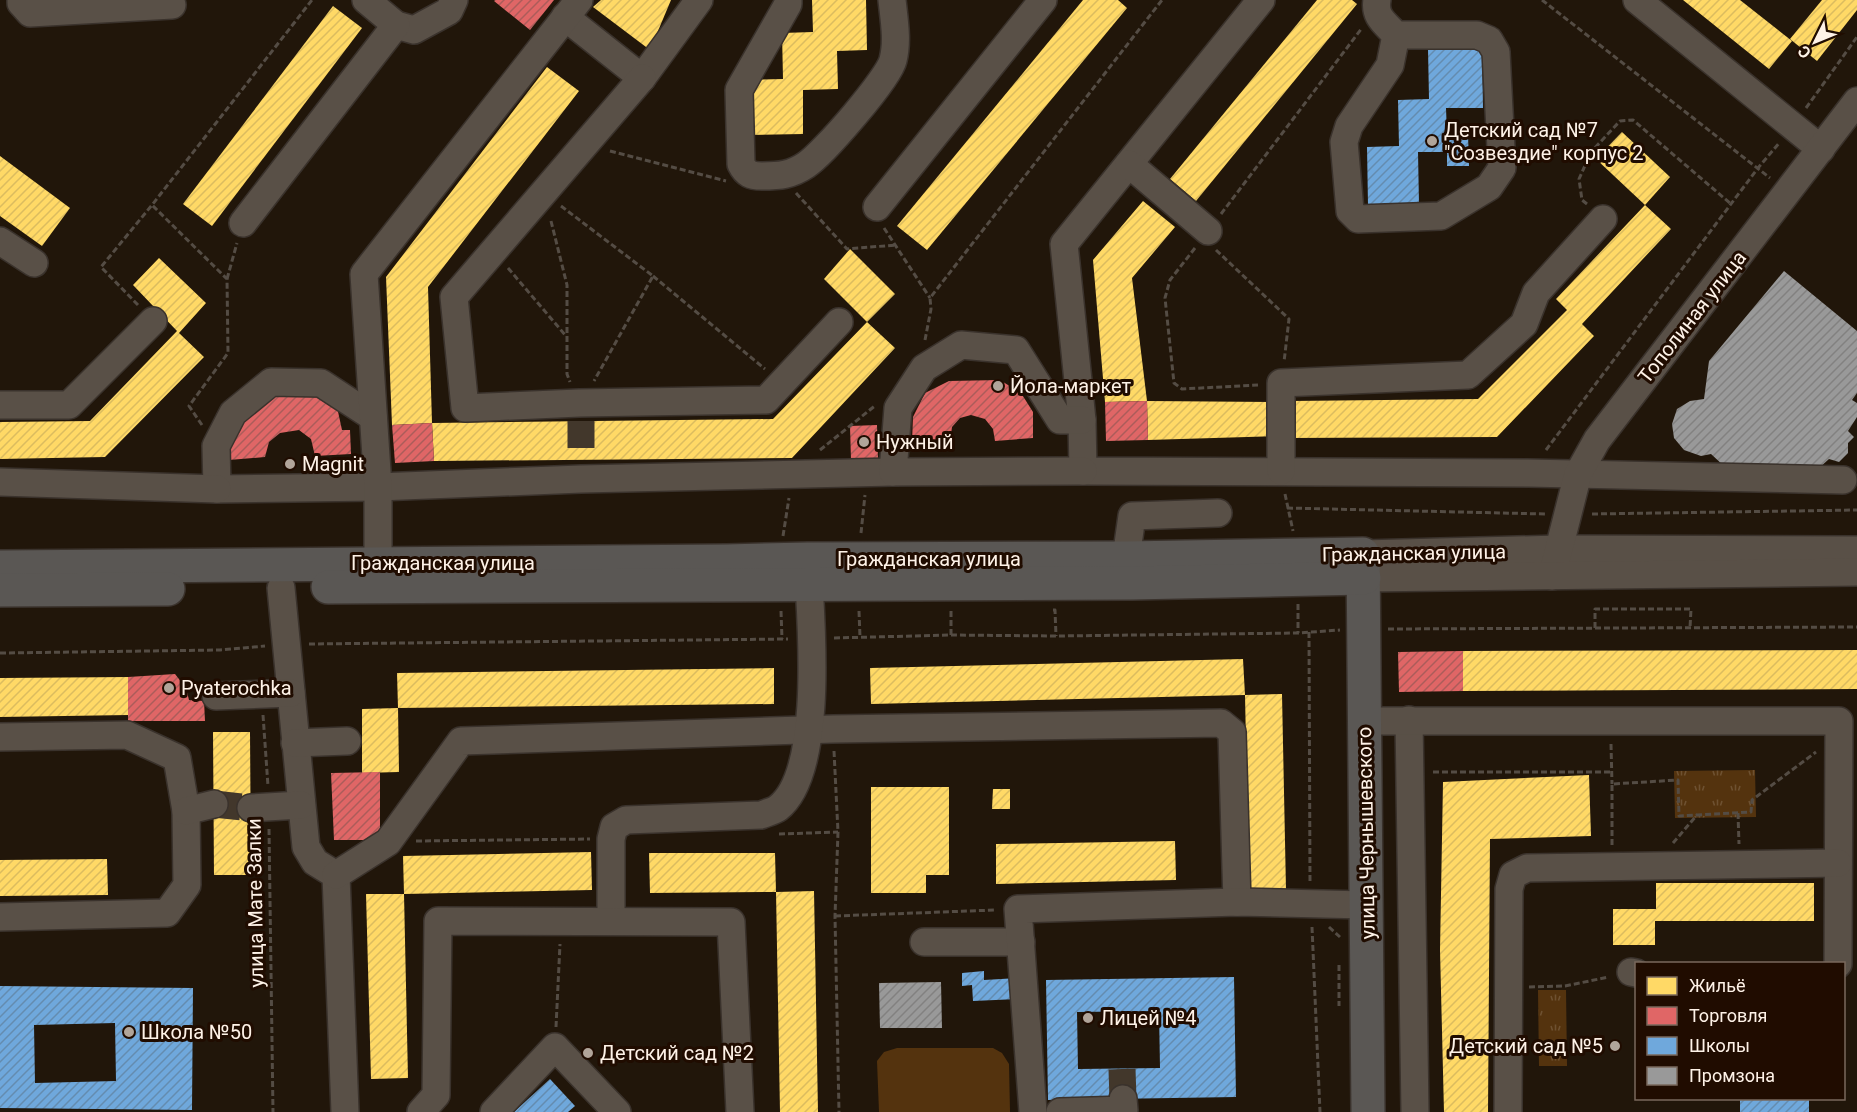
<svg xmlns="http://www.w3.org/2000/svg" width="1857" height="1112" viewBox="0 0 1857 1112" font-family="Roboto,sans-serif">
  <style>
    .green { fill: #54330e }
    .park { fill: url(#park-tufts) }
    .homes { fill: url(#homes-hatch) }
    .shops { fill: url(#shops-hatch) }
    .schools { fill: url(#schools-hatch); fill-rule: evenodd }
    .industry { fill: url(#industry-hatch) }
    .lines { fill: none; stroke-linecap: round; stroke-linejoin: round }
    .minor-tunnel { stroke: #42372b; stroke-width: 27; stroke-dasharray: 27 14; stroke-linecap: butt }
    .minor-casing { stroke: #3a322c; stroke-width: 30 }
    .major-casing { stroke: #3a322c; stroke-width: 36 }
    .path { stroke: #544c44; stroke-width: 3; stroke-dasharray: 6 3; stroke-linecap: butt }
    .minor { stroke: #595047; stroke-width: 27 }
    .major { stroke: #5a5754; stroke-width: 33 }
    .poi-dot { fill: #b1a59a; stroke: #200c00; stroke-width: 2 }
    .labels { text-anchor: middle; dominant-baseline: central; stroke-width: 6; stroke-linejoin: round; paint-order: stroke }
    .poi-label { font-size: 20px; fill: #fef2e7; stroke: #200c00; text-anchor: start }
    .street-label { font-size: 20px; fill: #fef2e7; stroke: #200c00 }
  </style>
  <defs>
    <pattern id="park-tufts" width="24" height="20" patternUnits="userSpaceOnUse" patternTransform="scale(1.5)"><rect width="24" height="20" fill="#54330e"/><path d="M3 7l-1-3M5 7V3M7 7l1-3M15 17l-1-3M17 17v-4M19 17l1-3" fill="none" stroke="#6e5131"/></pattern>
    <pattern id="homes-hatch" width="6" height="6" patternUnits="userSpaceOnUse" patternTransform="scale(1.5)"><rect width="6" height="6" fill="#ffd966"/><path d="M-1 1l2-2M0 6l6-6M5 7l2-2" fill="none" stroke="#dbbc5f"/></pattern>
    <pattern id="shops-hatch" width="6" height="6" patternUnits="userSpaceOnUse" patternTransform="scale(1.5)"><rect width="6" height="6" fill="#e06666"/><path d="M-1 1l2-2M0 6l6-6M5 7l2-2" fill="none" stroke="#ac5c5a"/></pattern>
    <pattern id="schools-hatch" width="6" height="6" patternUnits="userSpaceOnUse" patternTransform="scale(1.5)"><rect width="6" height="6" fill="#6fa8dc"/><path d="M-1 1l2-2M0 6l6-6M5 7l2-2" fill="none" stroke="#648caf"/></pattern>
    <pattern id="industry-hatch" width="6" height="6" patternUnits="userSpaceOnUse" patternTransform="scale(1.5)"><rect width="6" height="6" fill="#999"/><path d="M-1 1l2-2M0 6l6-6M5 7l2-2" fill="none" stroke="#828180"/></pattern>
  </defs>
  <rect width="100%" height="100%" fill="#21160a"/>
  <polygon class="green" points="897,1048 993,1048 1002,1053 1009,1064 1010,1112 879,1112 877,1061 884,1052"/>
  <g class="park">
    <polygon points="1755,770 1756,817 1675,818 1674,771"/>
    <polygon points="1538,990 1566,990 1567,1066 1539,1066"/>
  </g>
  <g class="homes">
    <polygon points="601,0 671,0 650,50 593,7"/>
    <polygon points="812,0 866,0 867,50 837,51 838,89 803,90 803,134 748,135 747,80 783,79 782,33 813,32"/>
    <polygon points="1083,0 1118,0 1127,8 927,250 897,226"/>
    <polygon points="1317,0 1352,0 1357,4 1196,201 1170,179"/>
    <polygon points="1683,0 1740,0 1792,41 1769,69"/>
    <polygon points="1822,0 1857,0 1857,10 1817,61 1790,39"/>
    <polygon points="333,6 362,28 212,226 183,204"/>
    <polygon points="547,67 579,91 428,287 432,423 773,419 867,322 895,348 792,458 434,461 432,423 392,425 386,277"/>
    <polygon points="1622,132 1670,177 1645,205 1596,159"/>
    <polygon points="0,156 70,208 42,246 0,216"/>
    <polygon points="1143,201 1175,227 1132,278 1147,401 1105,402 1093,260"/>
    <polygon points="1645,205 1671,229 1582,324 1594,336 1497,437 1288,438 1290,401 1478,399 1567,310 1556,299"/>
    <polygon points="850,249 895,294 867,322 824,279"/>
    <polygon points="159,258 206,303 179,333 204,357 105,457 0,459 0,422 90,421 177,331 133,285"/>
    <polygon points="1147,401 1275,402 1276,436 1148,440"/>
    <polygon points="1857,650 1857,689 1463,691 1463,651"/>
    <polygon points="1243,659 1245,695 1282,694 1286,890 1249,891 1245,695 871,704 870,668"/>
    <polygon points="774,668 774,704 398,708 397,673"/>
    <polygon points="128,677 129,715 0,717 0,678"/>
    <polygon points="398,708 399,772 362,773 362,709"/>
    <polygon points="213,732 250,732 251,875 214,875"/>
    <polygon points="1589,775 1591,836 1490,839 1488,1112 1444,1112 1440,950 1443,782"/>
    <polygon points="871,787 949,787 949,875 926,875 926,893 871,893"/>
    <polygon points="993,789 1010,789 1010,809 992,809"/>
    <polygon points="1175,841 1176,880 996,884 996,844"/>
    <polygon points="591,852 592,890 404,894 403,856"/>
    <polygon points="649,853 775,853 776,892 814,891 818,1112 780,1112 776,892 650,893"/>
    <polygon points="107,859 108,895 0,896 0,860"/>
    <polygon points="1656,883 1814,883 1814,921 1655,921 1655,945 1613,945 1613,909 1656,909"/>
    <polygon points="366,894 404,894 408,1078 371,1079"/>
  </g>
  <g class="shops">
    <polygon points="495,0 554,0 530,30 494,1"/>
    <polygon points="1000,380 1021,393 1033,412 1033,438 995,441 993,429 985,419 971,415 960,418 952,427 950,442 912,442 913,417 925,393 949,381"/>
    <polygon points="268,394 310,394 337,407 342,430 350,430 351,454 315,456 311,439 299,430 280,433 269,442 265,457 229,460 229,433"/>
    <polygon points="1147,401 1148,440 1106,441 1105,402"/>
    <polygon points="432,423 434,461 395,463 392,425"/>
    <polygon points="877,425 878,459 851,460 850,426"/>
    <polygon points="1463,651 1463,691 1399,692 1398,652"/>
    <polygon points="175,674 186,688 189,700 204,701 205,721 128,721 128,677"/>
    <polygon points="380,772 380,840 334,840 331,773"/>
  </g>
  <g class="schools">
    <polygon points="1482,48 1483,108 1446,108 1447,134 1468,134 1469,166 1447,166 1447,152 1418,152 1419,204 1368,206 1367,147 1399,146 1398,100 1429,99 1428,49"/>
    <polygon points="984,971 984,980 1018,978 1019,999 973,1001 972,985 962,986 962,973"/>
    <path d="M1234,977l2,120 -188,3 -2,-120zM1159,1011l1,57 -82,1 -1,-57z"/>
    <path d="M0,986l193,2 -1,122 -192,-2zM115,1023l1,58 -81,2 -1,-58z"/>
    <polygon points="550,1079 575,1106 568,1112 514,1112"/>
    <rect x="1740" y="1098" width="69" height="14"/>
  </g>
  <g class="industry">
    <polygon points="1784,271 1857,331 1857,393 1852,400 1857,403 1857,417 1848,431 1854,437 1848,443 1848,453 1839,462 1829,459 1819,468 1725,467 1711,454 1701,456 1684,450 1674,438 1672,424 1677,409 1690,401 1704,399 1709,361"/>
    <polygon points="941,982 942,1028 880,1028 879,983"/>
  </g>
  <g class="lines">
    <g class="minor-tunnel">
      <polyline points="581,421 581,460"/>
      <polyline points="214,804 251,808"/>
      <polyline points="1122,1069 1123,1099"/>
    </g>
    <defs>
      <g id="minor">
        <polyline points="21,0 21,3 30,13 172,5"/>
        <path d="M788,0v4l-49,86 2,74c5,10 10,12 21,12 18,0 29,-1 44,-11 17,-11 83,-87 87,-105 5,-19 1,-41 -1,-60"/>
        <polyline points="1261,0 1064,244 1082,420 1083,471 1528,473 1843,480"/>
        <path d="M1377,0c-3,17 8,23 19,35h81l12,5 7,12 6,116 -13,19 -48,29 -83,3 -8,-8 -6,-69 5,-16 41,-61 6,-30"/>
        <polyline points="1637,0 1821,149"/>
        <polyline points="565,17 642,78 699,0"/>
        <polyline points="396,25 414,30 449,11 454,0"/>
        <polyline points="642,78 454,297 465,408 579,403 766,400 839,322"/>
        <polyline points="1129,164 1208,231"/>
        <polyline points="877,207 1043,0"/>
        <polyline points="243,223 396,25 366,0"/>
        <polyline points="0,241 34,263"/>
        <polyline points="0,405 69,405 153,321"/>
        <polyline points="373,417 321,383 271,382 233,413 216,446 217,489 378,487 581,479 893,472"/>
        <polyline points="1082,420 1060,420 1016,350 961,345 924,368 898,408 893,472 1083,471"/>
        <polyline points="1281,471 1281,383 1468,375 1524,324 1536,293 1603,219"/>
        <polyline points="0,482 217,489"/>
        <polyline points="1363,554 1559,549 1857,550"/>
        <polyline points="1126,558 1132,516 1218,513"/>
        <polyline points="378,564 378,487 364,274 579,0"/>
        <polyline points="1552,576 1578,474 1597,440 1857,101"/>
        <polyline points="1364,578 1857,572"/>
        <polyline points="281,588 306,847 315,862 336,875 345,1112"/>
        <polyline points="216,696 291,693"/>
        <polyline points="1409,720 1415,1112"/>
        <polyline points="1365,721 1839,721 1838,964"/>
        <polyline points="0,737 127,735 177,758 186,811 187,885 167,913 0,917"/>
        <polyline points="295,743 347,741"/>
        <polyline points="251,808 301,805"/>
        <polyline points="186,811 214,804"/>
        <polyline points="336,875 388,842 461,741 833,729 1221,723 1232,732 1237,902"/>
        <path d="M611,921v-82l3,-12 12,-7 135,-5c5,-2 13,-4 17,-7 44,-34 34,-173 31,-224"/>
        <polyline points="924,942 1021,942"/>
        <polyline points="1631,972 1636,973"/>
        <polyline points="421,1112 436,1095 438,921 731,922 740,1112"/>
        <polyline points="494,1112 555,1047 617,1112"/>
        <polyline points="1033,1112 1018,909 1237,902 1366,905"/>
        <polyline points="1060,1112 1124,1110 1123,1099"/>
        <polyline points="1508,1112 1509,889 1513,875 1527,868 1838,863"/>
      </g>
      <g id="major">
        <polyline points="0,567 726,561 808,559 1126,558 1363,554 1368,1112"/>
        <polyline points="328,587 1133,583 1364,578"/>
        <polyline points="0,590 168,589"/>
      </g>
    </defs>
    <use href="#minor" class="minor-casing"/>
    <use href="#major" class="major-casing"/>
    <g class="path">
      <polyline points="1542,0 1770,178"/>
      <polyline points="1806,108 1857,37"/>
      <polyline points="610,151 726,181"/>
      <polyline points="796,193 847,249 896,245"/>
      <polyline points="1587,204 1582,200 1579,179 1591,152 1620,121 1633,120 1731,204"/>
      <polyline points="561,206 653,276 594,381"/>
      <polyline points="1221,214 1362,28"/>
      <polyline points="551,221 567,285 567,374 570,382"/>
      <polyline points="884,228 930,298"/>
      <polyline points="1195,248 1170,280 1165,298 1174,383 1182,389 1258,385"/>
      <polyline points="1216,250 1289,319 1284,362"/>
      <polyline points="508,268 566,336"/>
      <polyline points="653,276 765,369"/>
      <polyline points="227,279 237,243"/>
      <polyline points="138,305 101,267 152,205"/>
      <polyline points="925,340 931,309 930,298 1162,0"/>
      <polyline points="202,425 189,406 228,353 227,279 152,205 312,0"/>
      <polyline points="820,450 876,405"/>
      <polyline points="1546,450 1758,168 1780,142"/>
      <polyline points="1285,494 1293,531"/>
      <polyline points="1287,508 1546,514"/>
      <polyline points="1592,514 1857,510"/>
      <polyline points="861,533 865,495"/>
      <polyline points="783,536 789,498"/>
      <polyline points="1298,604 1298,633"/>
      <polyline points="1053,610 1055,610 1056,636"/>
      <polyline points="781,611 782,639"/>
      <polyline points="859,611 860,637"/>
      <polyline points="1595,628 1595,609 1691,609 1690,628"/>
      <polyline points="1388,629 1857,627"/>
      <polyline points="1309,632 1310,882"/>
      <polyline points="951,635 951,611 953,611"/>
      <polyline points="834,638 951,635 1056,636 1298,633 1340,630"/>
      <polyline points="309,644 788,639"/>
      <polyline points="0,653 220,650 265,646"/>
      <polyline points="263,715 268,786"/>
      <polyline points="1611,744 1612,784"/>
      <polyline points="834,751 838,832 835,916 839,1112"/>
      <polyline points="1433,772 1611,772"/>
      <polyline points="1738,813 1739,844"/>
      <polyline points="269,829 273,1112"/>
      <polyline points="779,834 838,832"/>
      <polyline points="416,841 590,839"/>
      <polyline points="1673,843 1697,815 1751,812 1752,800 1816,752"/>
      <polyline points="1612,845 1612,784 1678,780 1679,816 1697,815"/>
      <polyline points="835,916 995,910"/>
      <polyline points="1312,927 1320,1112"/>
      <polyline points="1329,927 1340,937"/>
      <polyline points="1339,965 1339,1006"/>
      <polyline points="1529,987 1565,986 1609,977"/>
      <polyline points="556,1027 560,944"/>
    </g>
    <use href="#minor" class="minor"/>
    <use href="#major" class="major"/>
  </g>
  <g class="poi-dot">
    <circle cx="1432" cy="141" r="6"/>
    <circle cx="998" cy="386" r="6"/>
    <circle cx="864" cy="442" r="6"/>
    <circle cx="290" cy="464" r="6"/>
    <circle cx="169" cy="688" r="6"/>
    <circle cx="1088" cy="1018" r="6"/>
    <circle cx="129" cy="1032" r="6"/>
    <circle cx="1615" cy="1046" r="6"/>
    <circle cx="588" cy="1053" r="6"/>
  </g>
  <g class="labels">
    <g class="poi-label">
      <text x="1444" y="130">Детский сад №7<tspan x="1444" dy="23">"Созвездие" корпус 2</tspan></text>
      <text x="1010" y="386">Йола-маркет</text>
      <text x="876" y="442">Нужный</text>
      <text x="302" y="464">Magnit</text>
      <text x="181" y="688">Pyaterochka</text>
      <text x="1100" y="1018">Лицей №4</text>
      <text x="141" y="1032">Школа №50</text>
      <text x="1603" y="1046" text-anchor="end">Детский сад №5</text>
      <text x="600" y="1053">Детский сад №2</text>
    </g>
    <g class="street-label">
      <text transform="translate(1692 317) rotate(-52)">Тополиная улица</text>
      <text transform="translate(1414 553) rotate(-1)">Гражданская улица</text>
      <text x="929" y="559">Гражданская улица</text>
      <text x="443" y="563">Гражданская улица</text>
      <text transform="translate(1366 833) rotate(-91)">улица Чернышевского</text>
      <text transform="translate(255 903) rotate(-91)">улица Мате Залки</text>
    </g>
  </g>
  <rect x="1635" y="962" width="210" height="138" fill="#200c00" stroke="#79685c" stroke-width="1.5"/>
  <rect x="1647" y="977" width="30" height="18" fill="#ffd966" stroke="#79685c" stroke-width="1.5"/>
  <text x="1689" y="992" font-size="18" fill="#fef2e7">Жильё</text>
  <rect x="1647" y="1007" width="30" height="18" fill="#e06666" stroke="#79685c" stroke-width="1.5"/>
  <text x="1689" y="1022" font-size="18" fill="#fef2e7">Торговля</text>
  <rect x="1647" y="1037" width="30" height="18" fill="#6fa8dc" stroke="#79685c" stroke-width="1.5"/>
  <text x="1689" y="1052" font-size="18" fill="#fef2e7">Школы</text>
  <rect x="1647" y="1067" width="30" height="18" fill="#999999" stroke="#79685c" stroke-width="1.5"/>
  <text x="1689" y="1082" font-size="18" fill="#fef2e7">Промзона</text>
  <g transform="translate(1815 42) rotate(227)" stroke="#200c00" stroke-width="4.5" paint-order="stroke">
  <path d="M0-4.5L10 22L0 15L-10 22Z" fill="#fef2e7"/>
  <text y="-9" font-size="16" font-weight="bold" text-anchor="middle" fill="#fef2e7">С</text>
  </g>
</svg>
